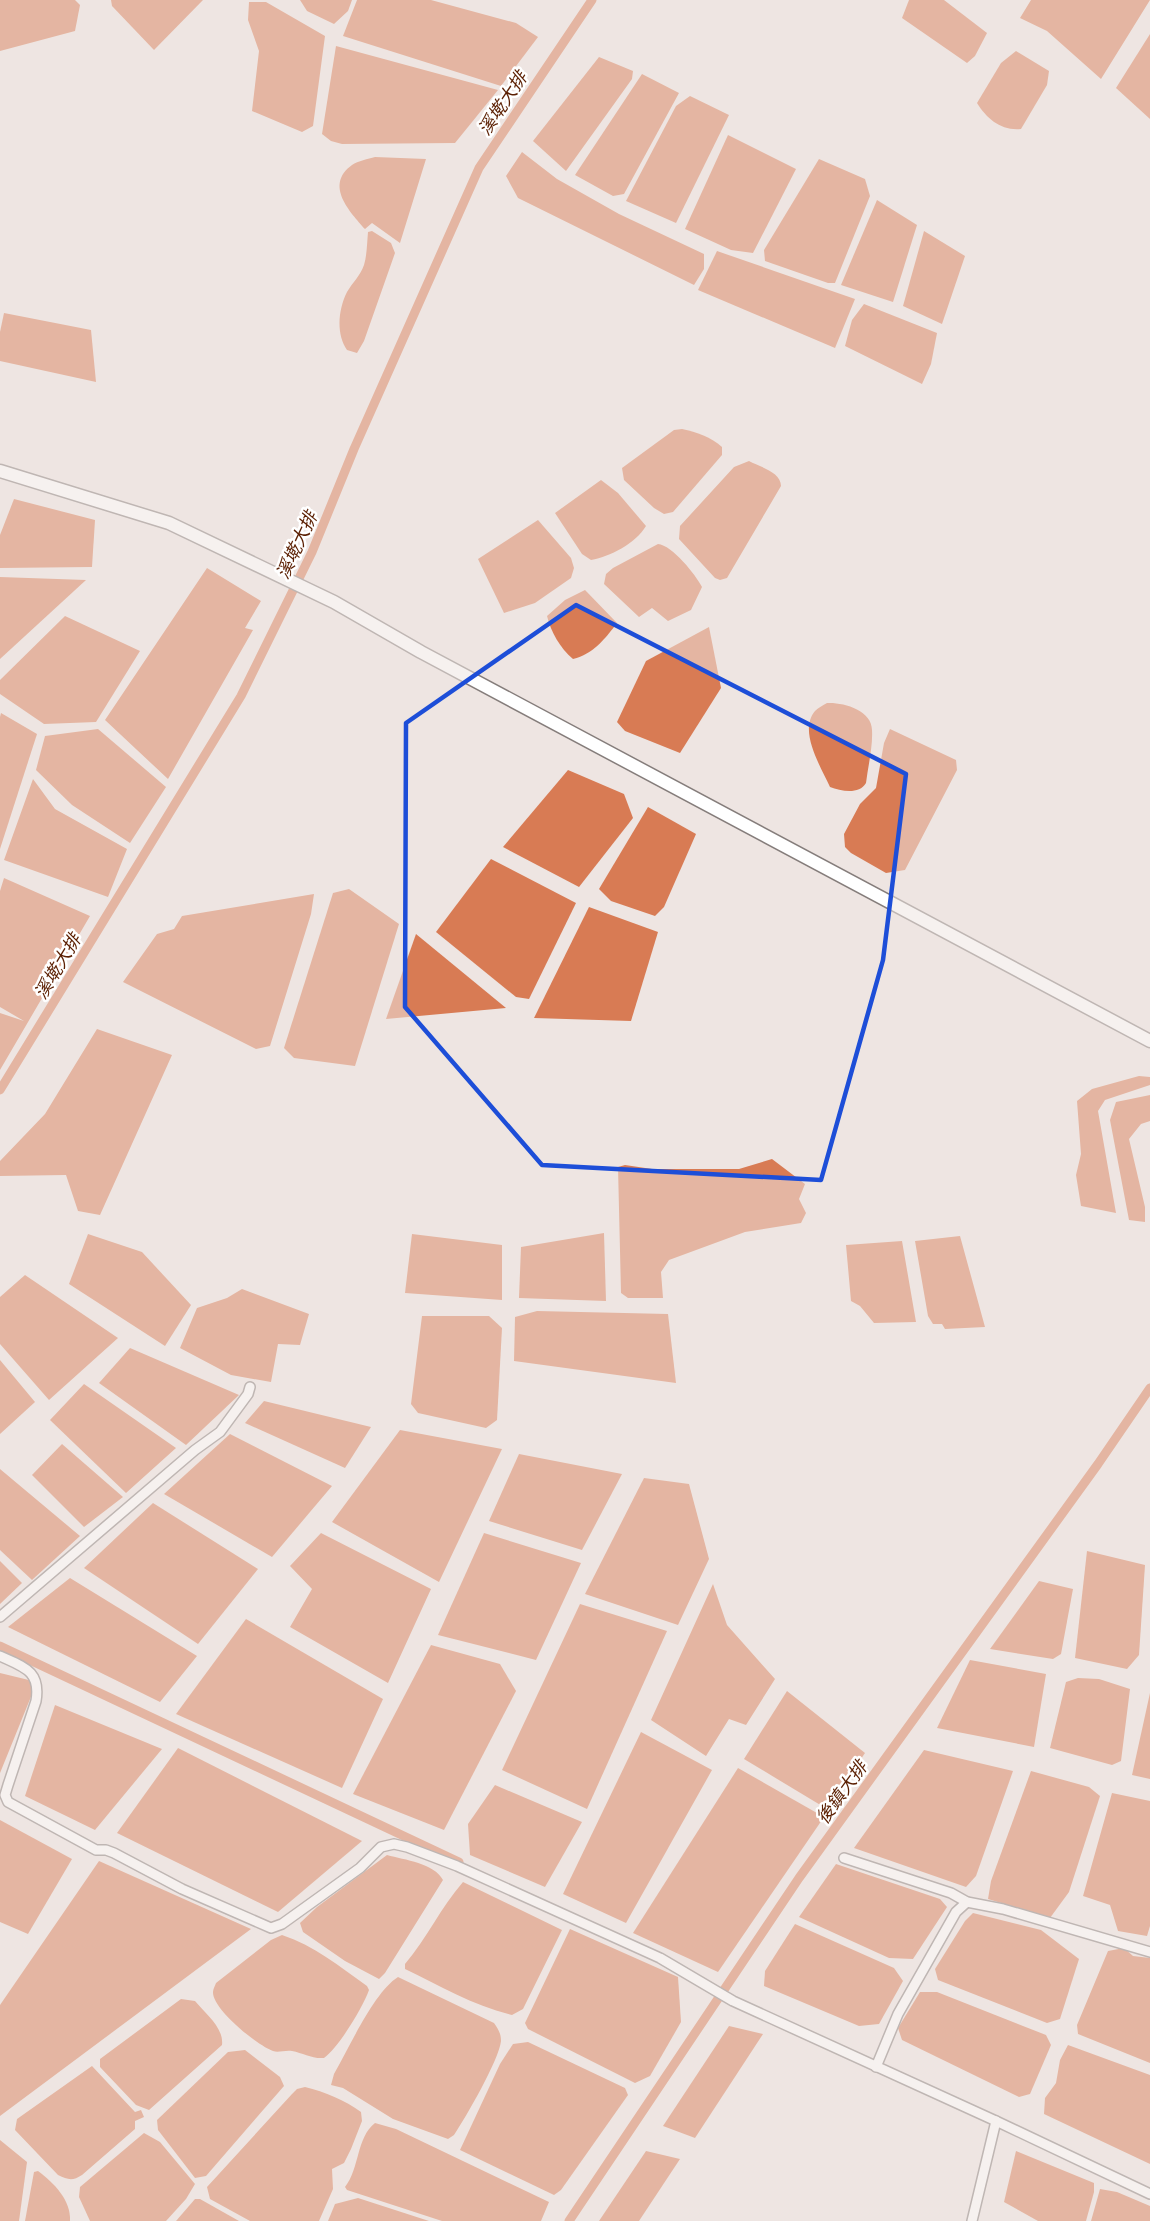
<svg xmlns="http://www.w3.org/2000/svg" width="1150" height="2221" viewBox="0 0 1150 2221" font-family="Barlow,'Noto Sans TC',sans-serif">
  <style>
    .water { fill: #d87b54 }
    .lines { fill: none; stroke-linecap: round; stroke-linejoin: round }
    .canal { stroke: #d87b54; stroke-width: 9 }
    .minor-casing { stroke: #857d7b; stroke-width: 12 }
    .major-casing { stroke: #857d7b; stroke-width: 15 }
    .minor { stroke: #fff; stroke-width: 9 }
    .major { stroke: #fff; stroke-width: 12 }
    .marked { fill: none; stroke: #1d4ed8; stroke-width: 4.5; stroke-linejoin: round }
    .labels { text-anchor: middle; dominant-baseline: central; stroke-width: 5; stroke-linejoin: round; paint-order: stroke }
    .water-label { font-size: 18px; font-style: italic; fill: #5b1f02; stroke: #fff }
  </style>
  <rect width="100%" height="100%" fill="#eee5e2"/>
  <g class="water">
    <polygon points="0,0 75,0 80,5 75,31 0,51"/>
    <polygon points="111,0 203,0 154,50 112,6"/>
    <polygon points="300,0 352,0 348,11 334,24 307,11"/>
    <polygon points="357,0 431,0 516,23 538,37 501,86 343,36"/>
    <polygon points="909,0 944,0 987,33 975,56 967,63 902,18"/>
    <polygon points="1031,0 1150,0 1101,79 1047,31 1020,18"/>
    <polygon points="249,2 266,2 325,36 313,126 302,132 252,111 259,51 248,20"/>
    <polygon points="1150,34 1150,119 1116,88"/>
    <polygon points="336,46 498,90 455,143 342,144 331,141 322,134"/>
    <path d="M1016,51l33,20 -2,14 -26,44c-20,2 -34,-10 -44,-26l24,-40z"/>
    <polygon points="599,57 633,71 632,79 566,171 533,141"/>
    <polygon points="642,74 679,93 624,194 613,196 575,175"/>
    <polygon points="690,96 729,115 676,223 626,201 676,106"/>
    <polygon points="728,135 796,169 753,253 731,250 685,229"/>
    <polygon points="522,152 557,179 619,214 704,254 704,269 694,285 518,198 506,176"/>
    <path d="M375,157l51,2 -26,84 -28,-20 -7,6c-15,-17 -41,-44 -13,-64 6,-4 16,-6 23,-8z"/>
    <polygon points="819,159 865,179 870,196 835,283 828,283 765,261 764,250"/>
    <polygon points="877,200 917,225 893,302 841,285"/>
    <path d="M372,231l19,12 4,10 -31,88 -7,12 -10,-3c-11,-16 -9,-40 0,-58 6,-10 13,-16 17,-27 3,-10 3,-22 4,-33z"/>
    <polygon points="924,231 965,256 942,324 903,306"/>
    <polygon points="717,251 855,299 835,348 698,290"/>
    <polygon points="864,304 937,333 931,364 922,384 845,346 852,320"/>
    <polygon points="4,313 91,330 96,382 0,361 0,332"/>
    <path d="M682,429c15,3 29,8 40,18v8l-49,57 -9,2 -10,-6 -30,-28 -2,-12 52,-38z"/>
    <path d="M749,461c11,6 32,11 32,25l-54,92 -7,2 -5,-2 -36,-39 1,-13 54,-59z"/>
    <path d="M601,480l17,13 28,33c-11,18 -35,30 -55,34l-9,-6 -27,-41z"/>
    <polygon points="14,499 95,520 92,567 0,568 0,535"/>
    <polygon points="538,520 571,558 574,568 571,578 535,603 504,613 478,559"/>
    <path d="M658,544c14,1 38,31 44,43l-11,23 -23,11 -16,-13 -13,9 -35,-33 2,-10 7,-6z"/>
    <polygon points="207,568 261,601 245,628 253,630 168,779 105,720"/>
    <polygon points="0,577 86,580 0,659"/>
    <path d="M585,590l32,33c-12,16 -24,31 -44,36 -13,-11 -22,-27 -26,-43l18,-16z"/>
    <polygon points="65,616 140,651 96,722 44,724 0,694 0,680"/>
    <polygon points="709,627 721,688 680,753 625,731 617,722 646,661"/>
    <path d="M827,703c16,-1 45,7 45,27 1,17 -4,36 -6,53 -7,12 -25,8 -36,4 -9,-20 -32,-56 -15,-76 3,-3 8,-6 12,-8z"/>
    <polygon points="1,713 37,734 0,849 0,717"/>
    <polygon points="98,729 166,787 130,843 72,805 36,770 45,736"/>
    <polygon points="890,729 956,760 957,770 905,870 886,873 851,853 845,847 844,834 860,804 876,788 884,743"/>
    <polygon points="568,770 624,794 633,818 579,887 503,847"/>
    <polygon points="33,779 55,809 127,849 108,897 4,860"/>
    <polygon points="648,807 696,834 664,907 655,916 611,901 599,889"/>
    <polygon points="491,859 576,903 529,999 516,997 436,932"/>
    <polygon points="4,878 90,916 0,1070 0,1013 24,1021 0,1007 0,891"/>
    <polygon points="349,889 399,924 355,1066 294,1058 284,1048 333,893"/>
    <polygon points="314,894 311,914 270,1046 256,1049 123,982 157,934 174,929 182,916"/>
    <polygon points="589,907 658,932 631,1021 534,1018"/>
    <polygon points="416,934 506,1008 386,1019"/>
    <polygon points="97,1029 172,1055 100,1215 78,1211 66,1175 0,1176 0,1161 45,1114"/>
    <polygon points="1139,1076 1150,1077 1150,1085 1105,1100 1098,1111 1116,1213 1081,1206 1076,1175 1081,1154 1077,1101 1092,1089"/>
    <polygon points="1150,1095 1150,1121 1141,1124 1129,1139 1145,1207 1145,1222 1129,1220 1110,1120 1116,1102"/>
    <polygon points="772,1159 805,1184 799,1199 806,1213 801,1223 745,1232 669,1260 661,1272 663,1298 628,1298 621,1293 618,1167 625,1165 652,1169 739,1169"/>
    <polygon points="604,1233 606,1301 519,1298 521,1247"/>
    <polygon points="88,1234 142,1252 191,1305 165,1346 69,1284"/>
    <polygon points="412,1234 502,1245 502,1300 405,1293"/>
    <polygon points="960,1236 985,1327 945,1329 942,1324 933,1324 928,1316 915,1241"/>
    <polygon points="902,1241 916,1322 874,1323 860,1306 851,1301 846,1245"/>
    <polygon points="25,1275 118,1338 49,1400 0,1344 0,1297"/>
    <polygon points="242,1289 309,1314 300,1345 278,1344 271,1382 231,1375 180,1348 197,1308 227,1298"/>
    <polygon points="537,1311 668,1314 676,1383 514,1361 515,1317"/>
    <polygon points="422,1316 489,1316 502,1328 497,1420 486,1428 418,1413 411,1404"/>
    <polygon points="130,1348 239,1395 186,1445 99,1383"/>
    <polygon points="0,1360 35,1402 0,1434"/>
    <polygon points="84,1384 176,1448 126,1493 50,1420"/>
    <polygon points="264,1401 371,1427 345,1468 245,1423"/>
    <polygon points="400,1430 502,1449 439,1582 332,1522"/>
    <polygon points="230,1434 332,1486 272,1557 164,1494"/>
    <polygon points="62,1444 123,1497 84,1527 32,1475"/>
    <polygon points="519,1454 622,1474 582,1550 489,1521"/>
    <polygon points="0,1469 80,1536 32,1580 0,1550"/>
    <polygon points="644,1478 689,1484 709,1559 678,1625 585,1594"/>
    <polygon points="153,1503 258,1569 198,1644 84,1568"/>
    <polygon points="321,1533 431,1589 388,1683 290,1627 312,1589 290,1566"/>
    <polygon points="484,1533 581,1563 536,1660 438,1635"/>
    <polygon points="1087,1551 1145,1565 1139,1655 1127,1669 1075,1658"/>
    <polygon points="0,1561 22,1583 0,1604"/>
    <polygon points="70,1578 197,1656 160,1702 8,1627"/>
    <polygon points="1039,1581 1073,1589 1061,1654 1053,1659 990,1649"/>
    <polygon points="713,1584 727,1625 775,1679 746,1725 729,1719 706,1756 651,1720"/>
    <polygon points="580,1604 667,1631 587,1809 502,1770"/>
    <polygon points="246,1619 383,1699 342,1788 176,1714"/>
    <polygon points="431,1645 500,1664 516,1691 444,1830 353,1794"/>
    <polygon points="970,1660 1046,1674 1034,1747 937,1728"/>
    <polygon points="0,1673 37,1682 0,1773"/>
    <polygon points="1078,1678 1099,1679 1130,1689 1121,1761 1112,1765 1050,1748 1066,1682"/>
    <polygon points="787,1691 865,1753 827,1809 744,1759"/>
    <polygon points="1150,1693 1150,1779 1132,1775"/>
    <polygon points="55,1705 162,1749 95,1830 25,1796"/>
    <polygon points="641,1732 712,1770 626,1923 563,1894"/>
    <polygon points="178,1748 362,1841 278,1912 117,1833"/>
    <polygon points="924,1750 1013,1771 976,1876 966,1887 854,1848"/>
    <polygon points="738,1768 824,1817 718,1972 633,1933"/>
    <polygon points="1031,1771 1089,1787 1100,1796 1069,1892 1050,1918 988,1899 991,1881"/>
    <polygon points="495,1785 582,1822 545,1887 470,1855 468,1824"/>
    <polygon points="1112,1793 1150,1801 1150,1926 1147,1936 1118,1931 1110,1905 1083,1896"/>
    <polygon points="0,1820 72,1859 28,1934 0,1922"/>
    <path d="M387,1855c18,5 47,8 56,25l-58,93 -6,6 -34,-18 -42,-29 -3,-9 17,-16z"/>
    <polygon points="99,1861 251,1929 0,2116 0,2005"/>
    <polygon points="836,1864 940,1899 947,1907 913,1959 889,1958 799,1917"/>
    <path d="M463,1882l99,48 -39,79 -11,6c-38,-9 -72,-29 -107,-46v-5c22,-26 36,-57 58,-82z"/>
    <polygon points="973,1913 1041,1930 1079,1959 1060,2019 1047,2023 938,1980 935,1969 965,1921"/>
    <polygon points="795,1924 894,1968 903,1981 879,2024 859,2026 764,1986 765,1971"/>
    <polygon points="570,1929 678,1977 681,2022 650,2076 635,2083 528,2029 525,2023"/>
    <path d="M282,1935c33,11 57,31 85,51l2,4c-6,17 -30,57 -45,68 -12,1 -21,-5 -32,-7 -7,-1 -14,2 -19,0 -15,-5 -61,-42 -60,-59 0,-3 2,-6 3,-9l55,-43z"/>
    <polygon points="1124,1948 1133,1956 1150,1958 1150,2063 1078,2034 1077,2025 1108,1951"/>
    <path d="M398,1977l96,46c4,6 7,10 7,18 -2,19 -35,76 -47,94l-6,4 -55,-20 -50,-31 -12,-3 3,-11c15,-26 40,-82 64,-97z"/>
    <polygon points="920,1992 937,1992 1046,2035 1051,2045 1030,2094 1019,2097 902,2040 898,2028"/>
    <path d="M181,1999l14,2c11,13 29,27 27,44l-73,65 -13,-5 -36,-38v-8z"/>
    <polygon points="729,2026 763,2034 695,2138 663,2126"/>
    <polygon points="528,2042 625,2088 628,2095 561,2190 554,2195 460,2150 500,2064 513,2044"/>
    <polygon points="1068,2045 1150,2075 1150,2164 1044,2114 1045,2098 1056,2083 1060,2060"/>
    <polygon points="245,2050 280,2077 284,2086 206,2176 195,2178 158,2130 157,2120 228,2052"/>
    <path d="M92,2066l43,46 6,-2 3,7 -9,4v8l-53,46c-9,6 -14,5 -24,0l-43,-45 2,-11z"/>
    <path d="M305,2087c20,5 40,13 56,25l1,9 -11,28 -7,14 -12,6 1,20 -14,32h-69l-40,-22 -3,-12 85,-93 5,-5z"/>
    <path d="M375,2123l21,6 153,73 -8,19h-99l-95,-31 -2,-3c15,-19 11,-49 30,-64z"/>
    <polygon points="144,2133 160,2142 195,2184 186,2199 166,2221 90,2221 79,2197 80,2187"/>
    <polygon points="0,2140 27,2162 19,2221 0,2221"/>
    <polygon points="646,2151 680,2159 639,2221 599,2221"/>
    <polygon points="1016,2151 1094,2183 1094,2192 1086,2221 1038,2221 1004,2202"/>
    <path d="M38,2171c16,12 33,29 32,50h-45l9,-49z"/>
    <polygon points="1100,2189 1117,2192 1150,2206 1150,2221 1091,2221"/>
    <polygon points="358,2198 429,2221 328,2221 335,2204"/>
    <polygon points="195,2199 200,2199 239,2221 176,2221"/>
  </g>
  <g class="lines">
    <g class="canal">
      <polyline points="0,1090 241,696 312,552 354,449 479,168 592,0"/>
      <polyline points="0,1646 459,1862"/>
      <polyline points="569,2221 799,1878 1098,1464 1150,1388"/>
    </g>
    <defs>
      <g id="minor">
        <polyline points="0,1617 195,1450 220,1432 248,1394 250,1387"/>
        <path d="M0,1656c24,11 41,15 36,45l-28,84 -3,10 3,7 88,48h10l8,3 68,36 89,39 11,-4 78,-56 21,-21 13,-3 13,3 50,19 203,92 73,43 263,120 154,73"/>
        <polyline points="844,1858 951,1893 967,1902 1003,1909 1150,1952"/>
        <polyline points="876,2067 898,2014 956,1912 967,1902"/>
        <polyline points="972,2221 996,2121"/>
      </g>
      <polyline id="major" points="0,471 169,523 334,602 421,652 1150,1041"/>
    </defs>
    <use href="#minor" class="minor-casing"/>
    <use href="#major" class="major-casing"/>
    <use href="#minor" class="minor"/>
    <use href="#major" class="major"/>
  </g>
  <path d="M0 0H1150V2221H0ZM576,605l330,169 -23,186 -62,220 -279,-15 -137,-158 1,-284z" fill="#eee5e2" fill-opacity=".55" fill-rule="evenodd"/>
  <path class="marked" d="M576,605l330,169 -23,186 -62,220 -279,-15 -137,-158 1,-284z"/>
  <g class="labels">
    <g class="water-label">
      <text transform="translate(502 103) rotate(-56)">溪墘大排</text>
      <text transform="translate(296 545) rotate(-65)">溪墘大排</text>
      <text transform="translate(57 966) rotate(-59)">溪墘大排</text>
      <text transform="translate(841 1792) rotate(-54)">後鎮大排</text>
    </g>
  </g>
</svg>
